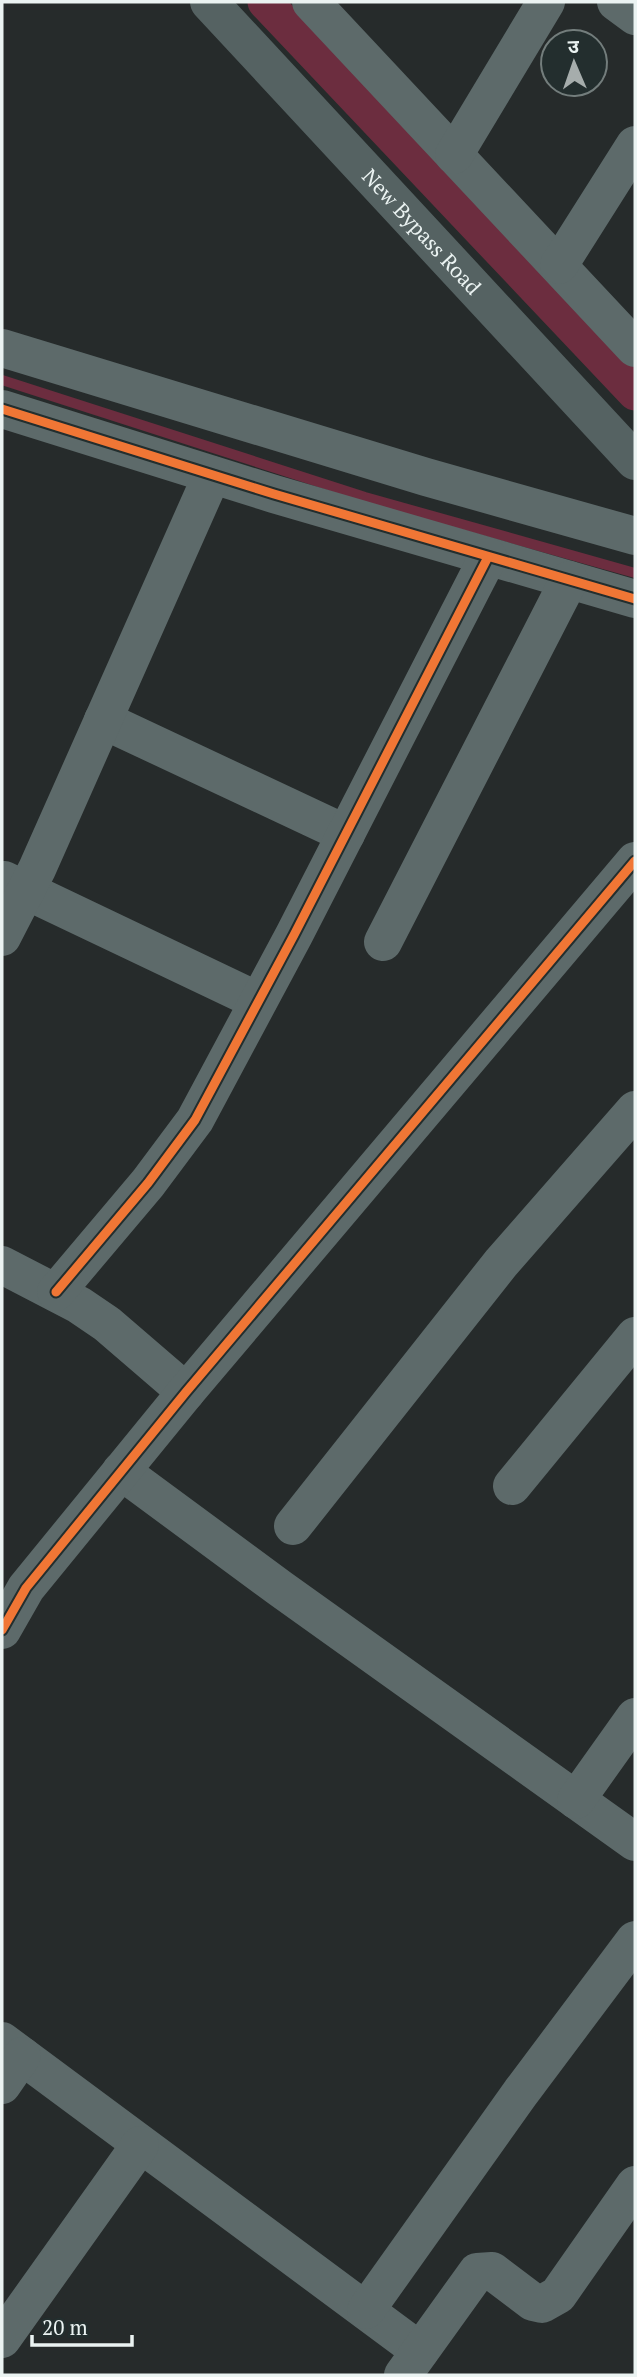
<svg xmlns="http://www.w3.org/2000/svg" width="637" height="2377" viewBox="0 0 637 2377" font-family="'PT Serif','Noto Sans Devanagari',serif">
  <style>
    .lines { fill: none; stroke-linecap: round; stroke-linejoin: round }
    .stream { stroke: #6c2d3f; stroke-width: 10 }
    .canal { stroke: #6c2d3f; stroke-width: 35 }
    .street { stroke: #5d6a6a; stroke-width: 38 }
    .secondary { stroke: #556262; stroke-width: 38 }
    .cycleway-casing { stroke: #232e2e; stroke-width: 13 }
    .cycleway { stroke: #f07635; stroke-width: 9 }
    .labels { text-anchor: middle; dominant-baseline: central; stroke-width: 5; stroke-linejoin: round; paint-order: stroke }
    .street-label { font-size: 21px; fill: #ebf3f2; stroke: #232e2e }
  </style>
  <rect width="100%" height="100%" fill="#262b2b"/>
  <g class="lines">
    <polyline class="stream" points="2,380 365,497 635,573"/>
    <polyline class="canal" points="265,2 635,393"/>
    <g class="street">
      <polyline points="311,2 635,348"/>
      <polyline points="616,2 635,16"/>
      <polyline points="454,155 546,2"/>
      <polyline points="559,265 635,145"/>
      <polyline points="2,348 426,477 635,536"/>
      <polyline points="2,409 274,494 635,599"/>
      <polyline points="103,720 346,834"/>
      <polyline points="4,880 258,1001"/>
      <polyline points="2,937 37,869 212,475"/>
      <polyline points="383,942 569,580"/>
      <polyline points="2,1265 79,1305 107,1324 186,1392"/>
      <polyline points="56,1292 148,1183 195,1120 294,935 488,557"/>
      <polyline points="121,1471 281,1589 635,1842"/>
      <polyline points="512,1486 635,1336"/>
      <polyline points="293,1526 501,1263 635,1110"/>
      <polyline points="2,1630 26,1588 186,1392 635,861"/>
      <polyline points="576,1800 635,1717"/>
      <polyline points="2,2041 420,2351"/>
      <polyline points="2,2085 22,2056"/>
      <polyline points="366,2310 521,2092 635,1940"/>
      <polyline points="2,2339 140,2145"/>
      <polyline points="403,2375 477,2272 492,2271 533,2302 542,2304 558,2295 635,2185"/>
    </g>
    <path class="secondary" id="s1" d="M209,2l426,459"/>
    <defs>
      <g id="cycleway">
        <polyline points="2,409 274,494 635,599"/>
        <polyline points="56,1292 148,1183 195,1120 294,935 488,557"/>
        <polyline points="2,1630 26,1588 186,1392 635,861"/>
      </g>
    </defs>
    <use href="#cycleway" class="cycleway-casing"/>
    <use href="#cycleway" class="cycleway"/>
  </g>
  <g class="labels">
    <g class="street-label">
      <text stroke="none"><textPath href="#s1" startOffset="313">New Bypass Road</textPath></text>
    </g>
  </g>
  <rect width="637" height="2377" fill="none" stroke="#ebf3f2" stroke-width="7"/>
  <g transform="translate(574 63) rotate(358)"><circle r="33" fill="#232e2e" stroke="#737d7c" stroke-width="2"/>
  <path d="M0-5L12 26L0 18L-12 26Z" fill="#a6adac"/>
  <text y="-10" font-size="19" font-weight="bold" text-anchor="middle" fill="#ebf3f2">उ</text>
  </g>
  <path d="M32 2335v10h100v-10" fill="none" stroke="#ebf3f2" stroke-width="3.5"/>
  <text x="42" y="2335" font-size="21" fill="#ebf3f2" stroke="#232e2e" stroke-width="5" paint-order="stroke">20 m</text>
</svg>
